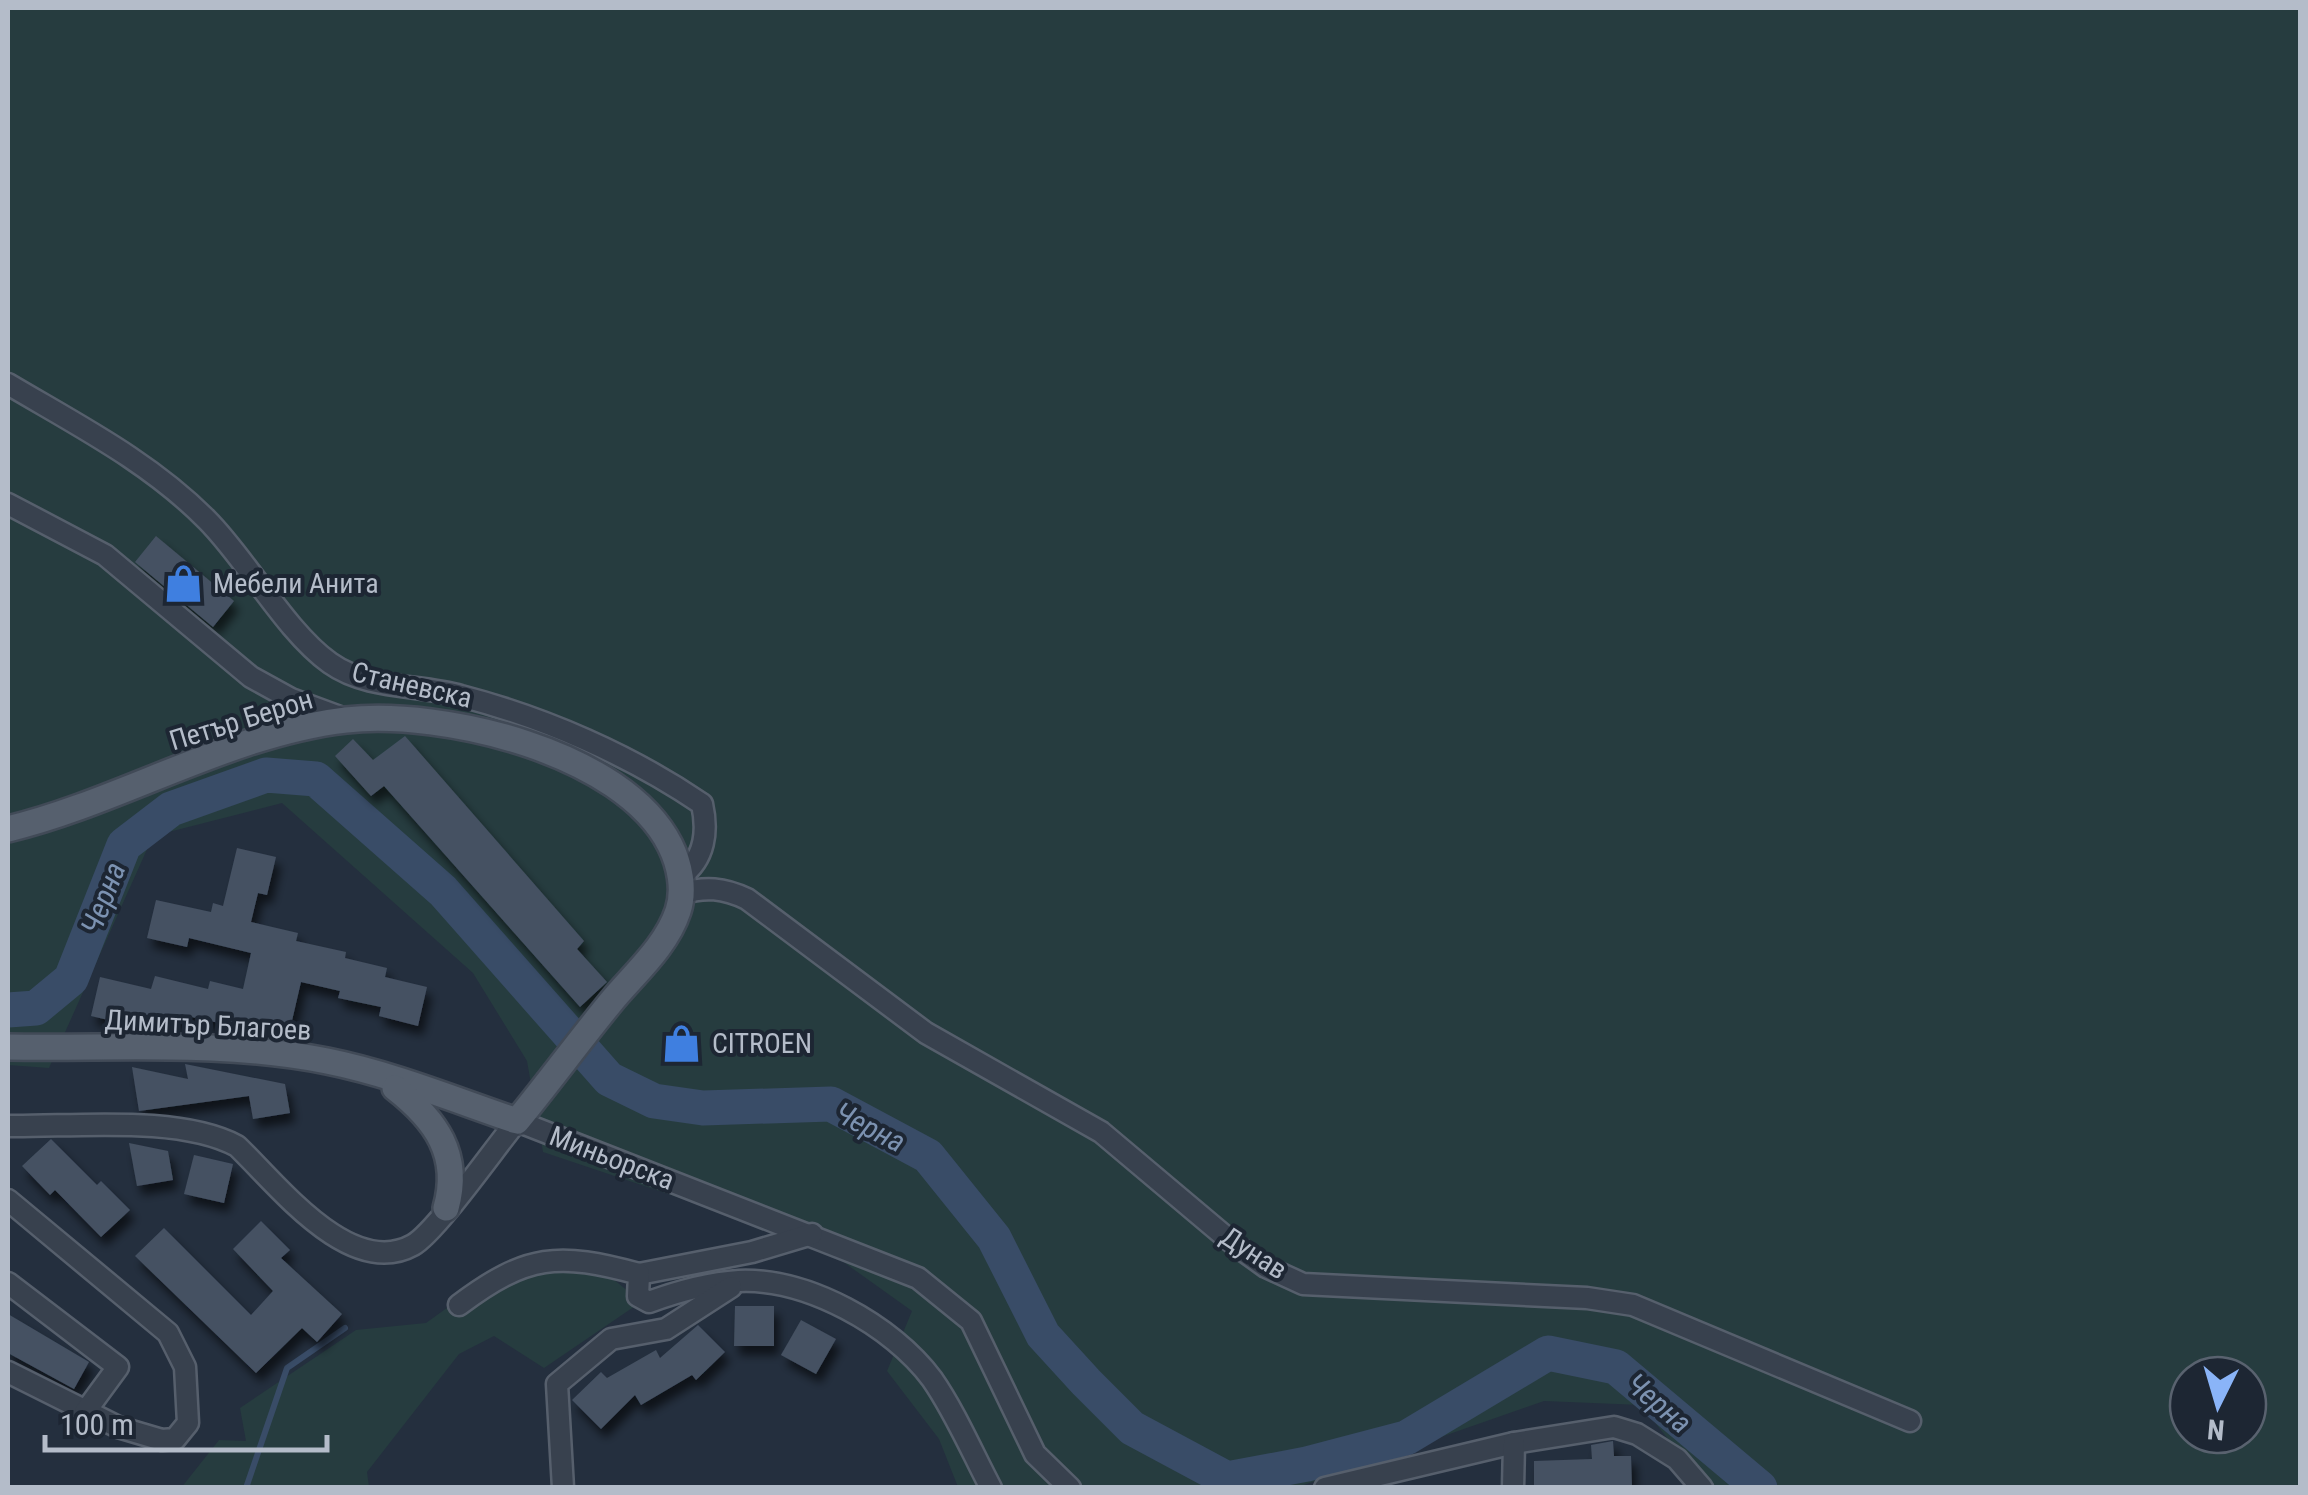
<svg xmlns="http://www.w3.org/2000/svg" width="2308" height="1495" viewBox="0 0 2308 1495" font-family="'Roboto Condensed',sans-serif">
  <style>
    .green { fill: #263c3f; fill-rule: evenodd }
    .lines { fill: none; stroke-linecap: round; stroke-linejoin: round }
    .stream { stroke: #394c67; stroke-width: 6 }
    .river { stroke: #394c67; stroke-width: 35 }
    .building { fill: #455162; filter: url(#shadow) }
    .minor-casing { stroke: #565f6c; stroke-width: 25 }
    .major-casing { stroke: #414a57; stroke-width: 30 }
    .minor { stroke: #38414e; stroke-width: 20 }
    .major { stroke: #56606e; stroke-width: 25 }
    .labels { text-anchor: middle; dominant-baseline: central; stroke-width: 8; stroke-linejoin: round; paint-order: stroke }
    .poi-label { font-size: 28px; fill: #b4bcc9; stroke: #1d2633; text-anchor: start }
    .street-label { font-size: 28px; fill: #b4bcc9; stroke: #1d2633 }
    .water-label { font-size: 30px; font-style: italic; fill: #7c92b1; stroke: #1d2633 }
  </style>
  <defs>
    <filter id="shadow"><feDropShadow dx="5" dy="9" stdDeviation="5" flood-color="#0009"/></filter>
  </defs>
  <rect width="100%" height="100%" fill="#242f3e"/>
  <g class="green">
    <path d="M8,8h2292v1479h-594l-65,-82 -97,-4 -246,86h-340l-19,-48 -52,-68 25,-60 -70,-50 -126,-51 -173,-58 -16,-91 -54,-88 -191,-170 -129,33 -104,232 -41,-3zM2188,1375h60v60h-60z"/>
    <polygon points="583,1267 612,1278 641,1302 544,1368 494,1336 459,1354 367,1472 369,1487 181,1488 219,1440 246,1441 240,1408 356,1330 426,1323 487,1279"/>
  </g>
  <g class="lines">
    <polyline class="stream" points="246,1488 287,1368 345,1328"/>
    <polyline class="river" points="8,1010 36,1008 71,979 124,845 171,809 266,775 316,779 443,891 609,1079 654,1101 703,1108 831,1104 928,1156 994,1238 1043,1335 1086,1382 1132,1428 1227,1479 1307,1464 1406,1438 1548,1353 1616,1367 1760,1488"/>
  </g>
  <g class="building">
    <polygon points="156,536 234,601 213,627 135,562"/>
    <polygon points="405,736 584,941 577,949 607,982 580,1007 384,786 371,796 335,756 353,739 373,760"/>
    <polygon points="237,848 276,857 267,895 258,893 251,922 298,933 296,941 346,952 345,958 387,968 385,977 427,987 418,1026 379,1016 381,1007 338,998 340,991 301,982 288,1038 187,1016 185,1024 133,1012 130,1025 91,1016 100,977 151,989 155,976 208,989 210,981 243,989 251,953 189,938 187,947 147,938 156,900 211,912 213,903 223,906"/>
    <polygon points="185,1064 285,1084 290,1113 253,1119 249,1096 139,1111 132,1067 188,1079"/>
    <polygon points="51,1139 97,1185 101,1181 130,1210 101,1237 55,1190 50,1195 22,1166"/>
    <polygon points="129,1143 168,1151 173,1180 137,1186"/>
    <polygon points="194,1155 233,1164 224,1203 184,1194"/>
    <polygon points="261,1221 290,1250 281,1258 342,1314 317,1342 302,1328 256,1373 135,1256 164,1228 251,1315 273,1291 233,1249"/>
    <polygon points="735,1306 774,1306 774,1346 734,1346"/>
    <polygon points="8,1314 89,1362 74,1389 8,1353"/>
    <polygon points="801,1320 836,1339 816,1374 781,1355"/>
    <polygon points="698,1325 725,1352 696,1380 692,1375 641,1405 635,1395 601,1429 572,1400 601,1372 607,1378 656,1350 660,1358"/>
    <polygon points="1613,1441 1614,1456 1631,1456 1632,1488 1534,1488 1534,1461 1592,1459 1591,1445"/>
  </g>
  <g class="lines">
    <defs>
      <g id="minor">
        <path d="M8,384c69,41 142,78 199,136 40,40 79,112 123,143 38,27 89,21 131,33 84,22 169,59 241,108 6,27 3,55 -21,72"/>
        <polyline points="8,504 105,555 251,677 291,699 345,719"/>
        <path d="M681,894c24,-8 43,-6 66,5l179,134 175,99 133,112 32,23 37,17 284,14 46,7 277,116"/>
        <path d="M8,1126c66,1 171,-11 229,20 40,38 113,134 176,99 23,-13 83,-99 104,-124l401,157 53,43 64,133 35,34"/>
        <polyline points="8,1200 168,1333 185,1367 188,1423 175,1439 162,1440 118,1427 8,1372"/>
        <polyline points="639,1274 752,1252 812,1234"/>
        <polyline points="8,1283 118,1367 85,1412"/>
        <path d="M459,1305c68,-51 99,-53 180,-31l-1,22 11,6c30,-11 58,-19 90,-21 68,-3 153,44 193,98 23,33 40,73 59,109"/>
        <polyline points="563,1488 557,1384 611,1339 666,1329 731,1287"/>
        <polyline points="1325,1488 1514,1443 1614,1427 1637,1434 1677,1459 1702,1488"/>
        <polyline points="1513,1488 1514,1443"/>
      </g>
      <g id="major">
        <path d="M8,829c112,-27 223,-96 338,-109 96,-11 277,32 324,125 10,20 15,45 8,66 -12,36 -44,63 -67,91 -32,39 -62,80 -94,119 -62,-21 -125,-47 -190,-60 -103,-21 -214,-12 -319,-14"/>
        <path d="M395,1088c41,32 66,67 51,120"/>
      </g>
    </defs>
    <use href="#minor" class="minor-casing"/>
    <use href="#major" class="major-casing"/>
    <use href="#minor" class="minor"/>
    <use href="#major" class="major"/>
  </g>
  <defs>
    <symbol id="shop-bare" viewBox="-9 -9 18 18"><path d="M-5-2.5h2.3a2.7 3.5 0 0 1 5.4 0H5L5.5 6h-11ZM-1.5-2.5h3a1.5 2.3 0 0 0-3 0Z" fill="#3f7fe0" stroke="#1d2633" stroke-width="2.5" paint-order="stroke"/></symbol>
  </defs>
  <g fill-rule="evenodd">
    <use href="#shop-bare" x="156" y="556" width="55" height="55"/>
    <use href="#shop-bare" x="654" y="1016" width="55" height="55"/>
  </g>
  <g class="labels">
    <g class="poi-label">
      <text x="213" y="583">Мебели Анита</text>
      <text x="712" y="1043">CITROEN</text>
    </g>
    <g class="street-label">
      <text transform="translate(412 685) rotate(13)">Станевска</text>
      <text transform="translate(241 720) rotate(-17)">Петър Берон</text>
      <text transform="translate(208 1025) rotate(3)">Димитър Благоев</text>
      <text transform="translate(612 1158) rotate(21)">Миньорска</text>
      <text transform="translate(1254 1253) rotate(33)">Дунав</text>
    </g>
    <g class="water-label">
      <text transform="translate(103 898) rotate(-69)">Черна</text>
      <text transform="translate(870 1127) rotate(27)">Черна</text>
      <text transform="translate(1659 1403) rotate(40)">Черна</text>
    </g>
  </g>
  <rect width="2308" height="1495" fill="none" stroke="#b4bcc9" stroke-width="20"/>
  <g transform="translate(2218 1405) rotate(185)"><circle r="48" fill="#1d2633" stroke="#59626f" stroke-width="2.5"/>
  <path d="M0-8L18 38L0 25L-18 38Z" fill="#8ab4f8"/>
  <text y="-15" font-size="28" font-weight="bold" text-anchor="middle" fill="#b4bcc9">N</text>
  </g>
  <path d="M45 1435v15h282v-15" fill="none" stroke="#b4bcc9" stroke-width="5"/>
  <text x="60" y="1435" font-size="30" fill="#b4bcc9" stroke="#1d2633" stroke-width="8" paint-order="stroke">100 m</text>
</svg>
